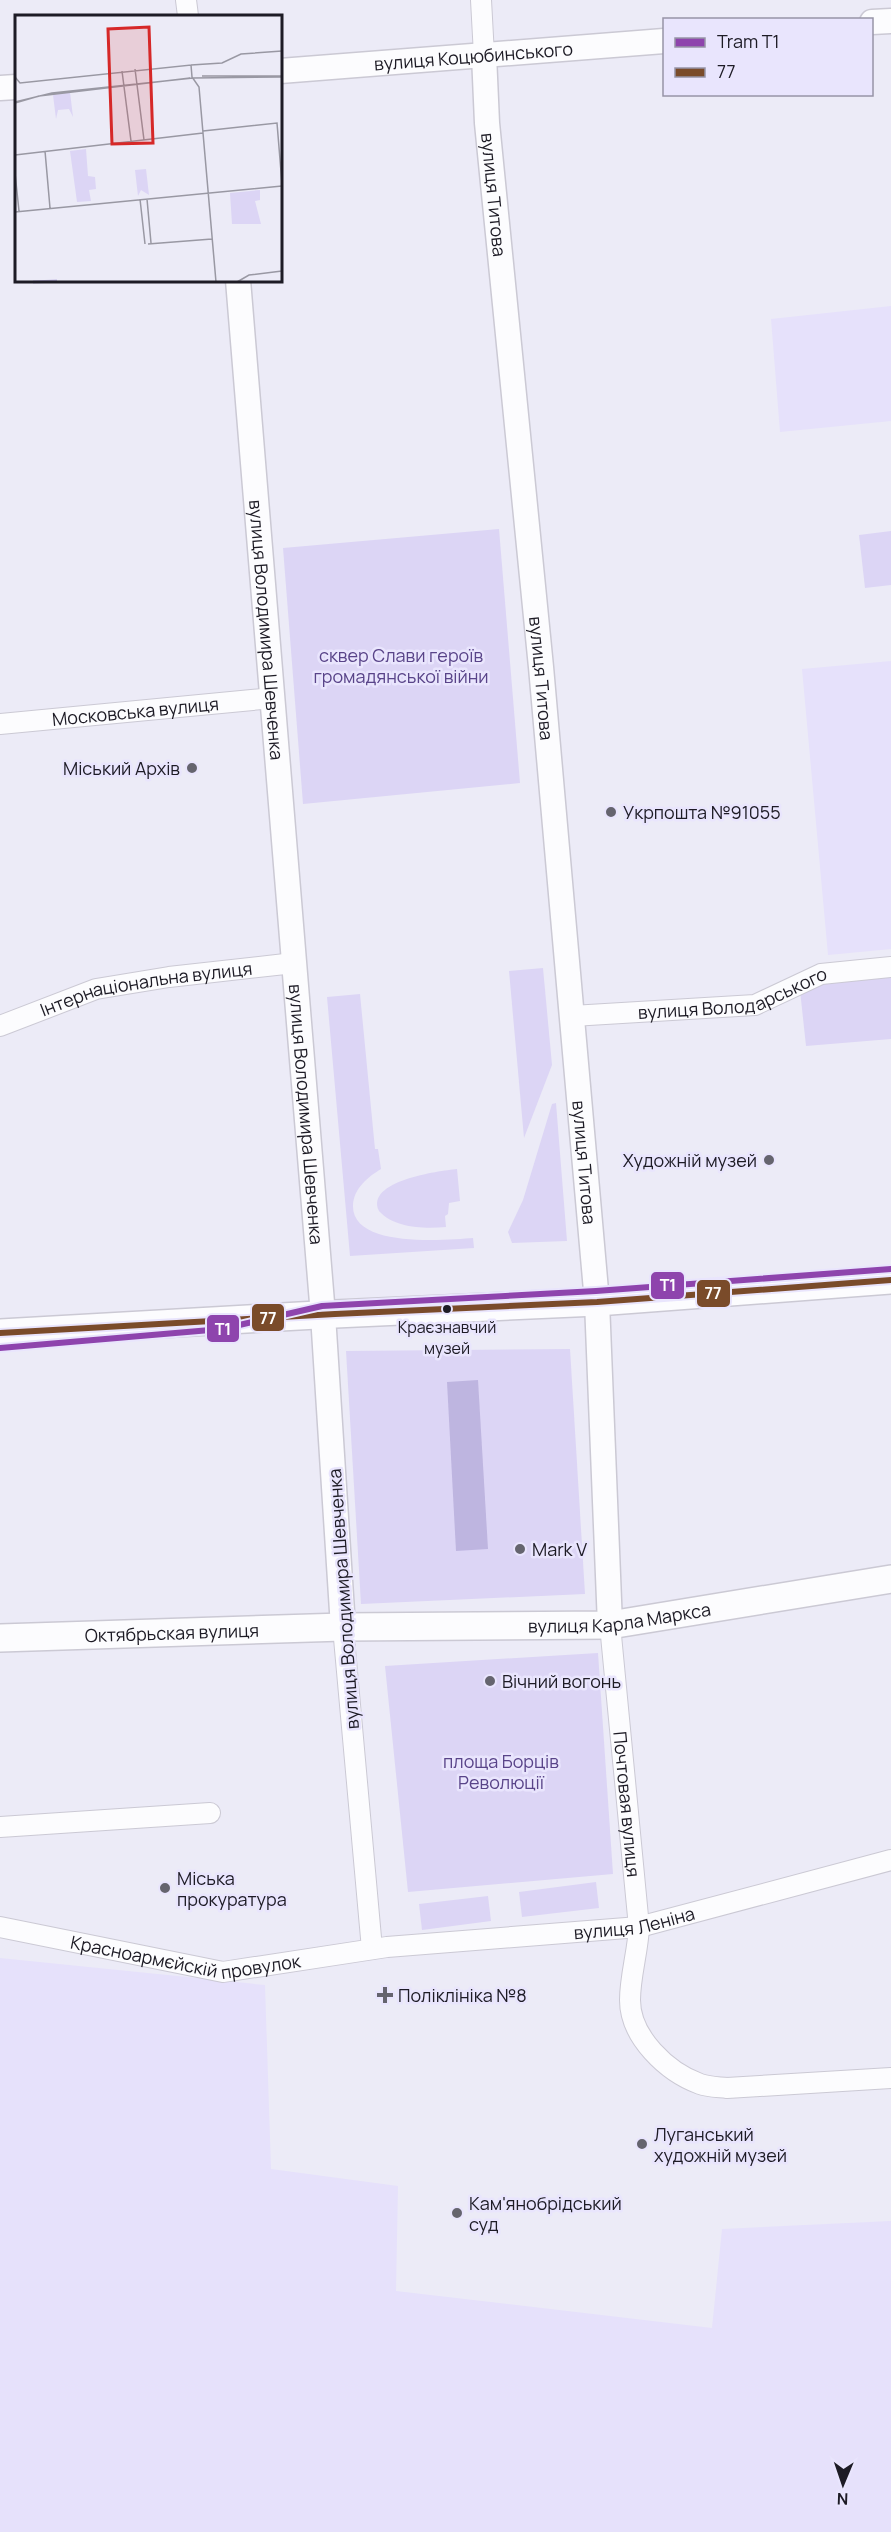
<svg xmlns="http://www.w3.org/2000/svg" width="891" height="2532" viewBox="0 0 891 2532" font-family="Manrope,sans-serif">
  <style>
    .built { fill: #e6e1fb }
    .green { fill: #dcd5f5 }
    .water { fill: #beb5e0 }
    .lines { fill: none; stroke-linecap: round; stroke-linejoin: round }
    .minor-casing { stroke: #cbc9d4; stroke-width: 22 }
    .tertiary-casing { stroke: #cbc9d4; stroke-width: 27 }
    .secondary-casing { stroke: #cbc9d4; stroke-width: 30 }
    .minor { stroke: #fcfcfe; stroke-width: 20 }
    .tertiary { stroke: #fcfcfe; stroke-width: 24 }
    .secondary { stroke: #fcfcfe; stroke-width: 27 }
    .bus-1-casing { stroke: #e9e5fd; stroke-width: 10 }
    .bus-1 { stroke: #7a4b2a; stroke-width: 6 }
    .tram-1-casing { stroke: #e9e5fd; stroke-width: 10 }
    .tram-1 { stroke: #8e44ad; stroke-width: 6 }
    .poi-dot { fill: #65646e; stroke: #e9e5fd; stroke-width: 2 }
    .bus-dot { fill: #1d1b25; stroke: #e9e5fd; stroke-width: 2 }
    .labels { text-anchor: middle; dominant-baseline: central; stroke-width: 5; stroke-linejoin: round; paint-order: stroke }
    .bus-label { font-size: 16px; fill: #1d1b25; stroke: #e9e5fd }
    .street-label { font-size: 18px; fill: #1d1b25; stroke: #e9e5fd }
    .park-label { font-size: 18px; fill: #594489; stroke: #e9e5fd }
    .poi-label { font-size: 18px; fill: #1d1b25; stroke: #e9e5fd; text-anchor: start }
    .inset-river { fill: none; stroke: #beb5e0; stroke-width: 3 }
    .inset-road { fill: none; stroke: #9998a3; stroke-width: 1.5 }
    .view { fill: #d62828; fill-opacity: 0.15; stroke: #d62828; stroke-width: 3 }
    .inset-edge { fill: none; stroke: #1d1b25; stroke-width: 3 }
    .line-badge { stroke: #e9e5fd; stroke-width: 2 }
    .badge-label { font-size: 16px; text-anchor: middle; font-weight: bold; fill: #fff }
  </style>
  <rect width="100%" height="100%" fill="#ecebf7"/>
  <g class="built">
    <polygon points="891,306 891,421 780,432 771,319"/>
    <polygon points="891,661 891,949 828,955 802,669"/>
    <polygon points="0,1958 265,1985 271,2169 398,2186 396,2291 712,2328 722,2229 891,2221 891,2532 0,2532"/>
  </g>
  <g class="green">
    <polygon points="499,529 520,783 303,804 283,548"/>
    <polygon points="891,531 891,585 865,588 859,535"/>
    <polygon points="543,968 552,1065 524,1138 509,971"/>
    <polygon points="891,974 891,1039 806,1046 799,981"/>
    <path d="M360,994l15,155h3l3,20c-13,8 -27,19 -28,36 -2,44 94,35 120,33l1,10 -124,8 -23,-259z"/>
    <polygon points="556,1103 567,1241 512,1243 508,1232 523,1200 552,1104"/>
    <path d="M457,1169l3,32 -11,2 -1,11 -3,2 1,11c-22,2 -52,1 -67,-16 -14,-30 59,-40 78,-42z"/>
    <polygon points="570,1349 585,1594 361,1604 346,1351"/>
    <polygon points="598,1653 613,1874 408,1892 385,1666"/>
    <polygon points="596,1882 599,1908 522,1917 519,1892"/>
    <polygon points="488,1896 491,1921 422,1930 419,1904"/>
  </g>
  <polygon class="water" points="478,1380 488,1549 456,1551 447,1382"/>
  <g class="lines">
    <defs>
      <g id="minor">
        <polyline points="186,0 188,16"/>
        <polyline points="481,0 484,55"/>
        <path id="s1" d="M0,724l273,-26"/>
        <path id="s2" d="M572,1016l183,-11 66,-31 70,-7"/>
        <path id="s3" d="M0,1026l96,-37 73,-12 125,-14"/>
        <path id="s4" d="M610,1625l29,302c-1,24 -9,49 -9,73 0,37 37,72 70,84 8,3 18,3 27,4l164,-10"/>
        <polyline points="343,1627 372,1949"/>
        <polyline points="0,1827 210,1813"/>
        <path id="s5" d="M0,1927l223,45 164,-25 252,-20 252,-67"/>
      </g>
      <g id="tertiary">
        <polyline points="872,22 891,21"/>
        <path id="s6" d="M484,55l3,68 54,544 56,635 13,323"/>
        <path id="s7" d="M280,71l384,-30"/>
        <polyline points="0,88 16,87"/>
        <path id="s8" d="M238,280l85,1035 20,312"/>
      </g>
      <g id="secondary">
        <polyline points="0,1333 335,1314 597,1302 891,1280"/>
        <path id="s9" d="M0,1638l343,-11 267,-2 281,-46"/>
      </g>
    </defs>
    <use href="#minor" class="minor-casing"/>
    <use href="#tertiary" class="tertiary-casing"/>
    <use href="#secondary" class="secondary-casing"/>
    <use href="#minor" class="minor"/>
    <use href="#tertiary" class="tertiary"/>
    <use href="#secondary" class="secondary"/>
    <defs>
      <polyline id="bus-1" points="0,1333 335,1314 597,1302 891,1280"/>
    </defs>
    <use href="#bus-1" class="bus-1-casing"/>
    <use href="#bus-1" class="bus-1"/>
    <defs>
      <polyline id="tram-1" points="0,1348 222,1329 322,1306 596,1291 891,1269"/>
    </defs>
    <use href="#tram-1" class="tram-1-casing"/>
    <use href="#tram-1" class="tram-1"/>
  </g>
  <g class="poi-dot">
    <circle cx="192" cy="768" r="6"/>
    <circle cx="611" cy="812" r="6"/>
    <circle cx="769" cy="1160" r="6"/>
    <circle cx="520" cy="1549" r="6"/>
    <circle cx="490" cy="1681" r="6"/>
    <circle cx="165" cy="1888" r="6"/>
    <path d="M382 1986h6v6h6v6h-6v6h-6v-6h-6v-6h6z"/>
    <circle cx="642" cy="2144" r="6"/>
    <circle cx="457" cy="2213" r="6"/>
  </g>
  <circle class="bus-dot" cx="447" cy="1309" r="5"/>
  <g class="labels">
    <g class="bus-label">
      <text x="447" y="1327">Краєзнавчий<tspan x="447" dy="21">музей</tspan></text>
    </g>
    <g class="street-label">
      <text stroke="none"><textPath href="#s7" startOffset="194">вулиця Коцюбинського</textPath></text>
      <text stroke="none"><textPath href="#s6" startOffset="140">вулиця Титова</textPath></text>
      <text stroke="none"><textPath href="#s8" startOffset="351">вулиця Володимира Шевченка</textPath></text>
      <text stroke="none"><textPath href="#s6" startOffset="626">вулиця Титова</textPath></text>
      <text stroke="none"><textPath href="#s1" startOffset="136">Московська вулиця</textPath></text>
      <text stroke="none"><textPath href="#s3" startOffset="152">Інтернаціональна вулиця</textPath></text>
      <text stroke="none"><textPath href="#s2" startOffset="164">вулиця Володарського</textPath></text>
      <text stroke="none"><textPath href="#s8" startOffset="837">вулиця Володимира Шевченка</textPath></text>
      <text stroke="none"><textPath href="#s6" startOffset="1112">вулиця Титова</textPath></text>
      <text transform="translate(343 1599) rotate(-94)">вулиця Володимира Шевченка</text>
      <text stroke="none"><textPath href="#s9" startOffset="620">вулиця Карла Маркса</textPath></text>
      <text stroke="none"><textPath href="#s9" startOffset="172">Октябрьская вулиця</textPath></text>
      <text stroke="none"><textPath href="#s4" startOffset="180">Почтовая вулиця</textPath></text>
      <text stroke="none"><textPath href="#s5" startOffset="642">вулиця Леніна</textPath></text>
      <text stroke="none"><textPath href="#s5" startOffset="189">Красноармєйскій провулок</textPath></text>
    </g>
    <g class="park-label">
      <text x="401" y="655">сквер Слави героїв<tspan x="401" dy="21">громадянської війни</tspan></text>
      <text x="501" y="1761">площа Борців<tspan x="501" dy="21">Революції</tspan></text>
    </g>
    <g class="poi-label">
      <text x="180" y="768" text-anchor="end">Міський Архів</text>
      <text x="623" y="812">Укрпошта №91055</text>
      <text x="757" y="1160" text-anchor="end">Художній музей</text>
      <text x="532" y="1549">Mark V</text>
      <text x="502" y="1681">Вічний вогонь</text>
      <text x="177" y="1878">Міська<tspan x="177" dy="21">прокуратура</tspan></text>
      <text x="398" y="1995">Поліклініка №8</text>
      <text x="654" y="2134">Луганський<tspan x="654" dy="21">художній музей</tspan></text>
      <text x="469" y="2203">Кам'янобрідський<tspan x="469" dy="21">суд</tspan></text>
    </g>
  </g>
  <g transform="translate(15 15)">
    <rect width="267" height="267" fill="#ecebf7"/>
    <path d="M55,77l3,25 -4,-8 -11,1 -2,9 -3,-24zM71,134l2,27 7,1 1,12 -7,1 2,11 -14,1 -7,-51zM131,154l3,26 -8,-5 -3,6 -3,-26zM245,175v10l-5,1 6,23h-29l-2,-31z" fill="#dcd5f5"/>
    <path class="inset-river" d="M18,267l24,-1"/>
    <path class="inset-road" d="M176,50l31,-2 19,-9 41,-3M120,54l9,71M107,56l9,70M187,61h80M0,62l5,6 171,-18 1,12 7,10 17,195M178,63l89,-1M0,87l37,-9 141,-15M0,88l24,-7 151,-18M188,116l74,-8 5,61M30,136l5,57M0,140l188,-22M0,158l4,38M125,184l5,45M132,184l4,44M0,197l267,-26M133,229l64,-5M222,267l12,-7 33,-4"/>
    <path class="view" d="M134,12l4,116 -41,1 -4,-115z"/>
    <rect width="267" height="267" class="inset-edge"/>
  </g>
  <g class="line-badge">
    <rect x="650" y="1271" width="35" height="29" rx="6" fill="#8e44ad"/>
    <rect x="696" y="1279" width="35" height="29" rx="6" fill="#7a4b2a"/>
    <rect x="251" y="1303" width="34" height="29" rx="6" fill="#7a4b2a"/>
    <rect x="206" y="1314" width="34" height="29" rx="6" fill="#8e44ad"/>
  </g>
  <g class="badge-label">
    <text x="668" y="1291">T1</text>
    <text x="713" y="1299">77</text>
    <text x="268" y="1324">77</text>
    <text x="223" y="1335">T1</text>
  </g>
  <rect x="663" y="18" width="210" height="78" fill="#e9e5fd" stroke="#9794a7" stroke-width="1.5"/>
  <rect x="675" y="38" width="30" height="9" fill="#8e44ad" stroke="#9794a7" stroke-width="1.5"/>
  <text x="717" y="48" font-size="18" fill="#1d1b25">Tram T1</text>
  <rect x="675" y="68" width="30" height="9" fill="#7a4b2a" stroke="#9794a7" stroke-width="1.5"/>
  <text x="717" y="78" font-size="18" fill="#1d1b25">77</text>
  <g transform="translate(843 2484) rotate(182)" stroke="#e9e5fd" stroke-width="4.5" paint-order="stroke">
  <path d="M0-4.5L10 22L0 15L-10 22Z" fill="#1d1b25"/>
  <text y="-9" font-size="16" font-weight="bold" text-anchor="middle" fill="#1d1b25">N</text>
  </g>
</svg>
